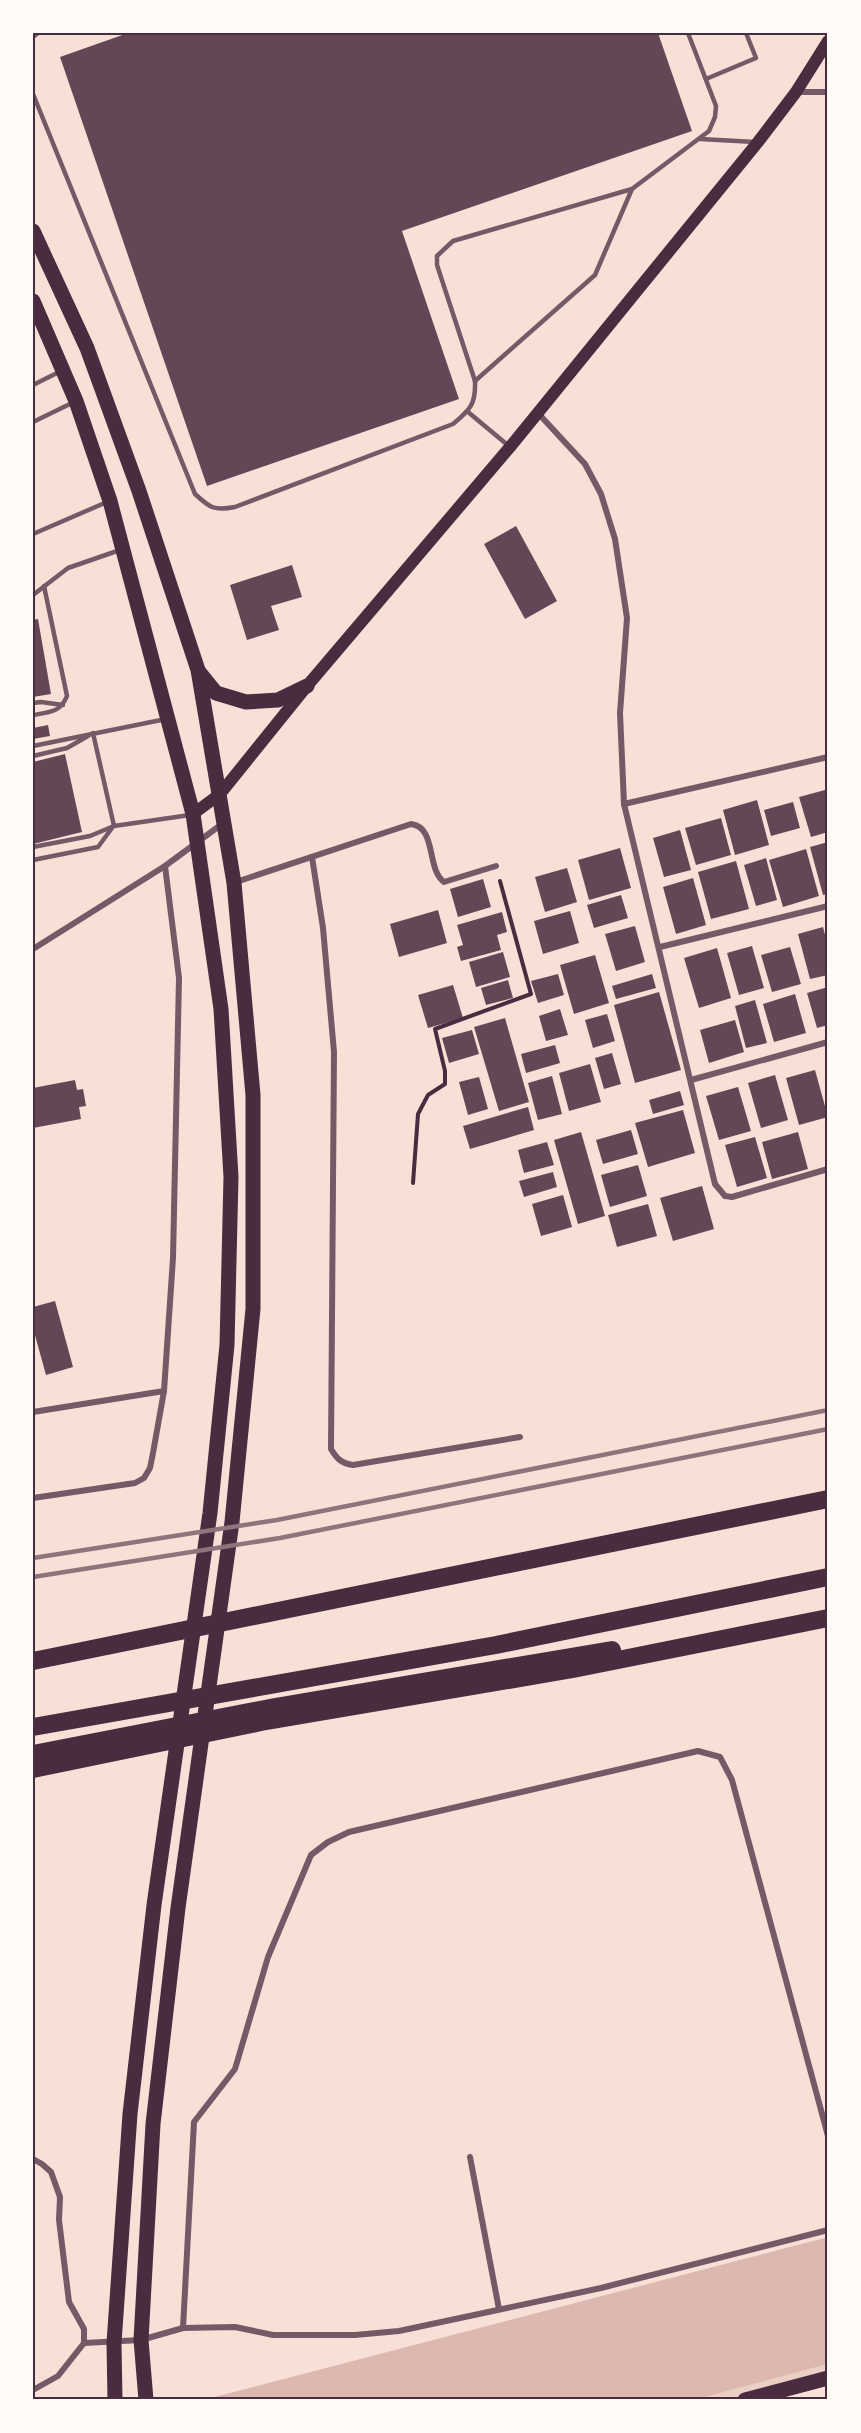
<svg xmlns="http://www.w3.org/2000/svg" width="861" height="2433" viewBox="0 0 861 2433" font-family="Roboto,sans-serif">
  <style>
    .green { fill: #ebcfc5 }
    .water { fill: #dcb8b0 }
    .building { fill: #644757 }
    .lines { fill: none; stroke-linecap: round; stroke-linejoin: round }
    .path { stroke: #4a2c40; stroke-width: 4 }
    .service { stroke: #755966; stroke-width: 4.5 }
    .minor { stroke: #755966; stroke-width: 6 }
    .secondary { stroke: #4a2c40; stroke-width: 12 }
    .primary { stroke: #4a2c40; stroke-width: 15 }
    .motorway { stroke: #4a2c40; stroke-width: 18 }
    .rail { stroke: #8f747c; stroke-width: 4.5 }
    .neatline { fill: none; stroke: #4a2c40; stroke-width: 2 }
  </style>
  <rect width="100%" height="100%" fill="#f7e1d7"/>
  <polygon class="green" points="828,2364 828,2378 745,2400 694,2400"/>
  <polygon class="water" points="828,2237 828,2364 694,2400 203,2400"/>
  <g class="building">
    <polygon points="128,33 658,33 692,131 402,231 459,399 207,486 60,57"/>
    <polygon points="516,526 557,601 525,619 484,544"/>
    <polygon points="292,565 302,597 271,606 279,630 247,640 230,585"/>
    <polygon points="38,619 51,694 33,697 33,620"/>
    <polygon points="48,725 50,736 33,739 33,728"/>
    <polygon points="65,754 82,832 33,844 33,762"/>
    <polygon points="825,790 828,801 828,832 811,837 799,797"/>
    <polygon points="757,800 769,845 735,855 723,810"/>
    <polygon points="793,802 800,828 771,836 764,810"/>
    <polygon points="721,818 731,855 696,865 685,828"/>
    <polygon points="680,830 691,870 664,877 653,838"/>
    <polygon points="828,842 828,894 823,895 810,847"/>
    <polygon points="620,848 631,888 589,900 578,860"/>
    <polygon points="806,849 819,896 783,907 769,860"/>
    <polygon points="766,858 777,900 756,906 744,865"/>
    <polygon points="736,861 749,909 711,919 698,872"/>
    <polygon points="567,868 577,902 545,912 535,877"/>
    <polygon points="693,878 706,925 676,934 663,887"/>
    <polygon points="483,879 491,907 458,917 450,889"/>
    <polygon points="621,895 628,918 594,928 587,905"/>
    <polygon points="438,910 447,943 399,957 390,924"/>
    <polygon points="570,911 579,943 543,954 534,921"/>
    <polygon points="502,912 507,932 497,935 501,950 461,961 457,947 463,945 457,925"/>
    <polygon points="635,926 645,962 616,971 605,934"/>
    <polygon points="823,927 828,946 828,975 810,979 798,934"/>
    <polygon points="752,946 764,988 739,995 727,953"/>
    <polygon points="790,947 801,984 772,992 761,955"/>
    <polygon points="717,948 731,998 699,1008 684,958"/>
    <polygon points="503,952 510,977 476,987 469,962"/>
    <polygon points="595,955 609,1003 574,1014 560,965"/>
    <polygon points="558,974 564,995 538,1003 531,981"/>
    <polygon points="652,974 656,988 616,999 612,986"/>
    <polygon points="508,980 513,998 486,1005 481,988"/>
    <polygon points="453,985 463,1018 428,1028 418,995"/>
    <polygon points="828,987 828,1025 817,1028 807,993"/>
    <polygon points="659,992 681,1070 635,1083 614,1005"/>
    <polygon points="795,994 806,1033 774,1042 763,1004"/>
    <polygon points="755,1000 767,1043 746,1048 735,1006"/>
    <polygon points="560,1009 568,1035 546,1041 539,1016"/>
    <polygon points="607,1014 615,1041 593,1048 585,1020"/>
    <polygon points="505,1018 529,1102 499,1111 474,1027"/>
    <polygon points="735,1020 744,1052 709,1063 700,1030"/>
    <polygon points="472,1030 479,1054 449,1063 442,1038"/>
    <polygon points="555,1045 560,1063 526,1073 521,1054"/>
    <polygon points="612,1053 621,1084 604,1089 595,1058"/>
    <polygon points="590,1064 601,1102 569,1111 559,1073"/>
    <polygon points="815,1070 828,1117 799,1125 786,1078"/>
    <polygon points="775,1075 788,1120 761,1128 748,1083"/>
    <polygon points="552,1076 562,1114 538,1120 528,1083"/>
    <polygon points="479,1077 488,1109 468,1115 459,1082"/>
    <polygon points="75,1080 77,1090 83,1089 86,1106 79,1107 81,1119 33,1128 33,1088"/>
    <polygon points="738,1087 751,1131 719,1140 706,1096"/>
    <polygon points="680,1091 684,1105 653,1114 649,1100"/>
    <polygon points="528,1107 534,1130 470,1149 463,1126"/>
    <polygon points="683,1110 695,1153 648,1167 635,1123"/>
    <polygon points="631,1130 638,1154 603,1164 596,1140"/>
    <polygon points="581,1132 605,1216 578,1224 554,1140"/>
    <polygon points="798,1132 808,1169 772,1179 762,1142"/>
    <polygon points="755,1137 767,1178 737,1187 725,1145"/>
    <polygon points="547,1142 554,1165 524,1173 518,1150"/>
    <polygon points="638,1165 647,1196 610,1207 601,1175"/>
    <polygon points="553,1172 557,1187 524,1197 519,1181"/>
    <polygon points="702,1186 714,1229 673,1241 660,1198"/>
    <polygon points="563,1195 572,1227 541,1236 532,1204"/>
    <polygon points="648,1204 657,1236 617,1247 608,1215"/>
    <polygon points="55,1301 73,1367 46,1375 33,1328 33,1307"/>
  </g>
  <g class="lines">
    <polyline class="path" points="413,1183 418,1114 428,1095 445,1084 445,1071 435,1029 531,994 500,881"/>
    <g class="service">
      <polyline points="33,37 38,33"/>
      <polyline points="706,79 756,58 746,33"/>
      <path d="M33,94l162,400c15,14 19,17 40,13l218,-83c17,-14 23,-20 22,-43l-38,-116v-9l16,-15 179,-52 77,-58 6,-14 1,-11 -28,-73"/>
      <polyline points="700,139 755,142"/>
      <polyline points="475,381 595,275 632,189"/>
      <polyline points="33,385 61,371"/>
      <polyline points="468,412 510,447"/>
      <polyline points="33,422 74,402"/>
      <polyline points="33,534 107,502"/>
      <polyline points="33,595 68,568 120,550"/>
      <polyline points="33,703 41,702 63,705"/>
      <path d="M33,715c16,-3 27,-2 34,-19l-23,-110"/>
      <polyline points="93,733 114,826"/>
      <polyline points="33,746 166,719"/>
      <polyline points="33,756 67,748 88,736"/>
      <polyline points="33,847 90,836 114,826 190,815"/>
      <polyline points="33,860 98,847 112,828"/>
    </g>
    <g class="minor">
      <polyline points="796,92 828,92"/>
      <polyline points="537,412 585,464 601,494 615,539 627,618 620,713 624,804 828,757"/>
      <polyline points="624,804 715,1184 725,1196 732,1197 828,1169"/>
      <path d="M312,857l11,71 11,124 -3,397c6,10 10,14 22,16l167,-28"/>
      <path d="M236,882l175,-58c26,3 15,45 33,58l52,-16"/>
      <polyline points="660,947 828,906"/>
      <polyline points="33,949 165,866 222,824"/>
      <polyline points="691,1080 828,1042"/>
      <polyline points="33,1412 164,1391"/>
      <polyline points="33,1498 135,1483 144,1478 150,1468 153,1453 164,1391 173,1258 179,978 165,866"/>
      <polyline points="470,2157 499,2309"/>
      <polyline points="33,2159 42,2164 51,2172 60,2197 59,2220 69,2302 84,2329 84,2343 141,2340 183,2328 235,2327 273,2335 355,2335 399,2331 601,2288 828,2230"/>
      <polyline points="183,2328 194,2122 235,2069 268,1957 311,1855 328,1842 349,1832 698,1751 720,1757 732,1780 828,2136"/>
      <polyline points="33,2390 58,2376 84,2343"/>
    </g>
    <polyline class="secondary" points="193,814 220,794 307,686 510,447 758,142 796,92 828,41"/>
    <g class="primary">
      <polyline points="33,231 87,348 139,491 198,670 234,883 253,1095 253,1309 232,1522 178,1908 153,2124 141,2340 146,2400"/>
      <polyline points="33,301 76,401 110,501 193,814 221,1009 231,1177 227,1345 210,1513 154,1905 130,2114 114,2343 115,2400"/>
      <polyline points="199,672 216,693 246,702 278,700 307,686"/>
      <polyline points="745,2400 828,2378"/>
    </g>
    <g class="motorway">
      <polyline points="33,1661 828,1499"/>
      <polyline points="33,1727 496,1645 828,1577"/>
      <polyline points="33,1754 275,1707 612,1650"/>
      <polyline points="33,1769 261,1722 573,1669 828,1618"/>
    </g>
    <g class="rail">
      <polyline points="33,1558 277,1520 828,1410"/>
      <polyline points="33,1577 280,1538 828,1429"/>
    </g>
  </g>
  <rect width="861" height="2433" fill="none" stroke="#fffaf5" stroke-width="69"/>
  <rect x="34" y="34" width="792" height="2364" class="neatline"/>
</svg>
